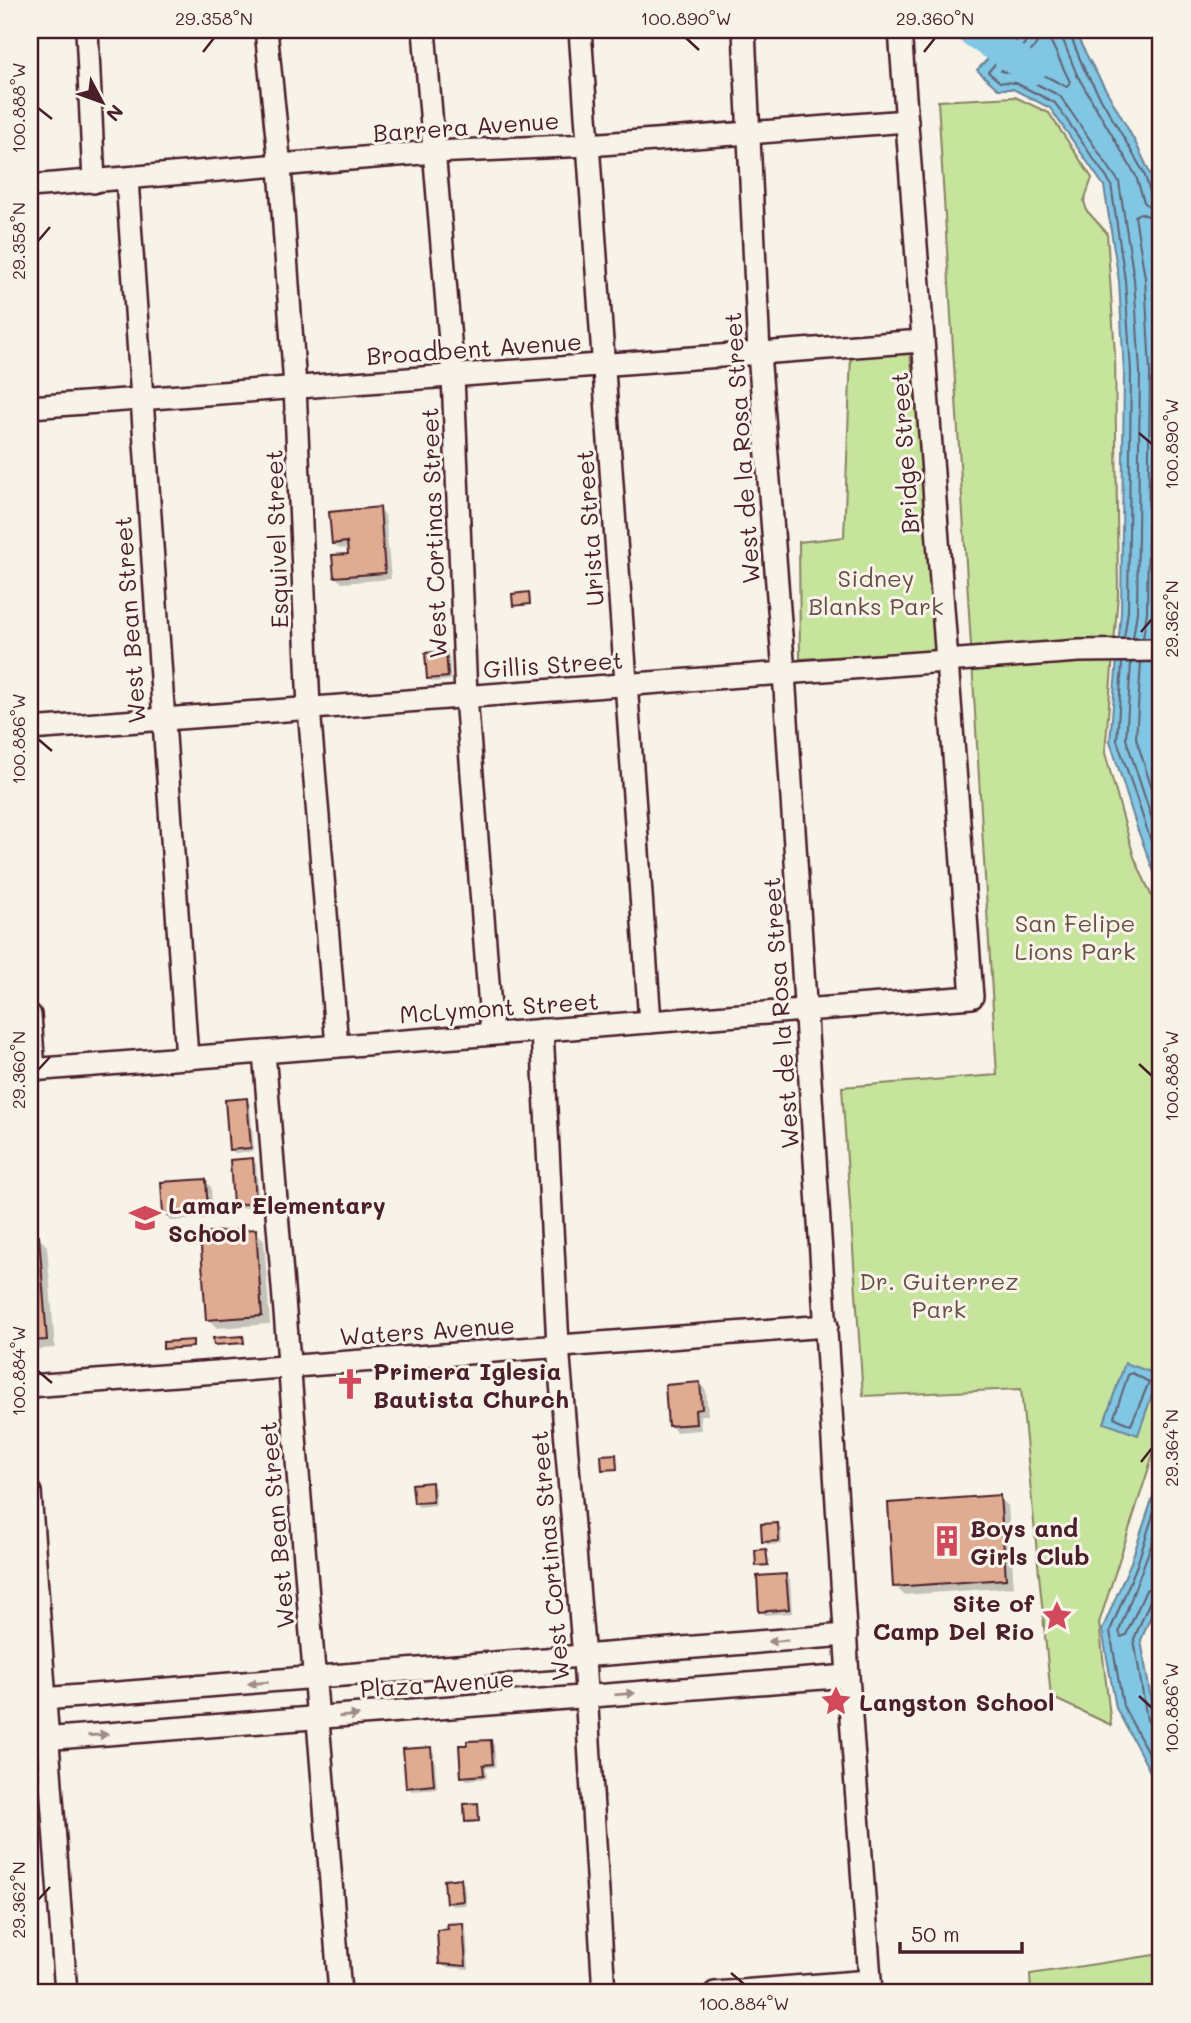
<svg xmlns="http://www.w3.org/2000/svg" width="1191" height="2023" viewBox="0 0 1191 2023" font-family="Mali,sans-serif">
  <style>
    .green { fill: #c7e49c; stroke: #888264; stroke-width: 2 }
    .water { fill: #81c6e2; stroke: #6b8399; stroke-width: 2 }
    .shadow { fill: #0003 }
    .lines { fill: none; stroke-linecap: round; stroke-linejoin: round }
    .shore { stroke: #606274; stroke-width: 2 }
    .river { stroke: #81c6e2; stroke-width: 30 }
    .building { fill: #dfac92; stroke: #4a1f2b; stroke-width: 2 }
    .minor-casing { stroke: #4a1f2b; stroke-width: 26 }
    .minor { stroke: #f7f3e8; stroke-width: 21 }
    .oneway { fill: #a0898a }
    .ticks { fill: none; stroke: #4a1f2b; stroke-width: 2.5 }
    .labels { text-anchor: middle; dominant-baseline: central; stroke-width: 6; stroke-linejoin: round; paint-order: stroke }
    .street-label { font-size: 24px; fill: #4a1f2b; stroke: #f7f3e8 }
    .park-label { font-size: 24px; fill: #695047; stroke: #f7f3e8 }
    .poi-label { font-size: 24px; font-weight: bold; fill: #4a1f2b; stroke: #f7f3e8; text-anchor: start }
    .neatline { fill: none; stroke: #4a1f2b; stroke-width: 2.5 }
    .ticks-label { font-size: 18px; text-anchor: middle; fill: #4a1f2b }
  </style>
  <rect width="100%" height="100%" fill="#f7f3e8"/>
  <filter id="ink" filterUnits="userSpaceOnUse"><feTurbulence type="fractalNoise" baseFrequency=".0143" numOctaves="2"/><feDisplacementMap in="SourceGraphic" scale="14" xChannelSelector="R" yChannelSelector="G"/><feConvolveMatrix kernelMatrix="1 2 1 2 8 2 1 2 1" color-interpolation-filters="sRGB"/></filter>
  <g filter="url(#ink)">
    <g class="green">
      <polygon points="1015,97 1049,113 1092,178 1084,201 1087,211 1107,233 1115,354 1118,594 1105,753 1134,857 1161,917 1161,1430 1099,1623 1111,1725 1051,1697 1021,1389 863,1396 842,1087 997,1075 938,101"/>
      <polygon points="910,353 946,650 800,659 799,542 844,537 851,354"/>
      <polygon points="1161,1954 1161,1993 1031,1993 1030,1974"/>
    </g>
    <g class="water">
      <path d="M1016,30h58c27,59 69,112 87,175v685l-24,-62 -27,-87 11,-129 3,-239 -5,-92 -15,-95 -54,-78 -37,-19h-15l-21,-19z"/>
      <polygon points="1125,1363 1159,1375 1138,1435 1104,1423"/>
      <polygon points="1161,1473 1161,1592 1141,1640 1154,1718 1161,1728 1161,1792 1116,1708 1102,1630 1131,1562"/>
    </g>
    <g class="shadow">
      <polygon points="379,509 385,515 391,579 342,583 336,577 350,556 349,548 340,549 333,543"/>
      <polygon points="445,653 449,657 451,680 433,682 429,678"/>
      <polygon points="247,1100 250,1104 254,1151 235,1153 231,1149"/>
      <polygon points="252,1160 256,1164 259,1207 239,1208 235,1204"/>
      <polygon points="205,1181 211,1187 213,1218 171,1221 165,1214"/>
      <polygon points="255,1231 264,1240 270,1324 217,1328 208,1319"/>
      <polygon points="30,1238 39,1238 47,1246 55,1348 30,1350"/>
      <polygon points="242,1337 244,1344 215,1345"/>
      <polygon points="192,1341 194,1347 165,1348"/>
      <polygon points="699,1384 706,1390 708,1415 700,1415 701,1430 676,1432 670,1425"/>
      <polygon points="431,1484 435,1488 436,1505 419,1507 415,1503"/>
      <polygon points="999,1497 1008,1506 1014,1587 904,1595 895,1586"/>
      <polygon points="777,1525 781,1529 782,1544 768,1545 764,1541"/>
      <polygon points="786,1576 790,1580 792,1613 765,1615 761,1611"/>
      <polygon points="490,1741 494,1745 496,1767 486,1768 487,1778 467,1780 463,1776 469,1746"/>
      <polygon points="430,1749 434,1753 437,1789 412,1791 408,1787"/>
      <polygon points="478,1805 480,1822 468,1823 466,1821"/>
      <polygon points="460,1880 464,1884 466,1905 452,1906 448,1902"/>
      <polygon points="462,1924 466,1928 469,1969 445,1967 441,1963 450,1930"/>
    </g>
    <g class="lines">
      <g class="shore">
        <polyline points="1020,30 1019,37 988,72 1000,82 1016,83 1055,103 1111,184 1125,280 1131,372 1128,611 1124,638"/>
        <polyline points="1029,30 1026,42 1001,71 1019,75 1060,96 1119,182 1134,279 1140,372 1137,612 1133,638"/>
        <polyline points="1040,30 1037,43 1022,64 1067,87 1070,82 1051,42 1049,30"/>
        <polyline points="1059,30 1077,75 1136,176 1144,202 1152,209 1161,210"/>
        <polyline points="1068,30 1085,71 1144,173 1152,198 1161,202"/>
        <polyline points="1143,638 1147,612 1150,372 1145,278 1135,216 1140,213 1161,221"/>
        <polyline points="1141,662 1136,738 1161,818"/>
        <polyline points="1122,663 1117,740 1161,871"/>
        <polyline points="1131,663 1126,739 1161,847"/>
        <polygon points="1132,1373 1149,1382 1131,1425 1114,1417 1128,1375"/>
        <polyline points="1161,1490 1137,1565 1110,1631 1123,1706 1161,1777"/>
        <polyline points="1161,1519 1119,1631 1121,1637 1126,1635 1146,1590 1161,1583"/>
        <polyline points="1161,1592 1152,1596 1134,1639 1147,1720 1154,1730 1161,1732"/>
      </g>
      <polyline class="river" points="970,30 1031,70"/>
    </g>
    <g class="building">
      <polygon points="380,507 385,573 334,577 332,555 348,554 347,542 332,544 329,512"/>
      <polygon points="529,592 530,604 513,606 512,594"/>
      <polygon points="446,651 448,677 427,679 425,653"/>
      <polygon points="247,1098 251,1148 229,1150 225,1100"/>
      <polygon points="253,1158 256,1203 233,1205 230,1160"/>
      <polygon points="206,1179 208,1212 163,1215 161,1182"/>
      <polygon points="256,1229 262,1316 206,1320 200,1233"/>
      <polygon points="39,1236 47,1340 30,1341 30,1237"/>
      <polygon points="243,1336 244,1343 214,1345 213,1338"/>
      <polygon points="193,1340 193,1347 163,1349 163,1342"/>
      <polygon points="700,1382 702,1409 695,1410 696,1424 668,1426 665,1385"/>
      <polygon points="616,1454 617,1469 602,1470 601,1455"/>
      <polygon points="432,1482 433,1502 414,1503 412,1484"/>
      <polygon points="1000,1495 1006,1579 893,1587 888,1503"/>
      <polygon points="778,1523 779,1541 762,1542 761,1524"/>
      <polygon points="766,1549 768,1565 756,1566 755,1550"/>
      <polygon points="786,1574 789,1609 759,1612 757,1576"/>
      <polygon points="491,1740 493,1764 483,1765 484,1775 461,1777 459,1745 467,1745 467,1741"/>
      <polygon points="431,1747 434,1785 406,1788 403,1749"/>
      <polygon points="478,1803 479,1821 465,1822 464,1804"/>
      <polygon points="461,1878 463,1901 446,1903 444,1880"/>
      <polygon points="463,1923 466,1966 439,1964 437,1930 448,1929 447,1924"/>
    </g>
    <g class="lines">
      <defs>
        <g id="minor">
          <polyline points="87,30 94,182"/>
          <polyline points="266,30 280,167 295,387 309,708 337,1046"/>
          <polyline points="424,30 453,376 466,696 492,1034"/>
          <polyline points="580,30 650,1022"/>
          <polyline points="744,30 759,353 784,673 848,1676 871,1993"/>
          <polyline points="127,179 187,1058"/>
          <polyline points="30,186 434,152 588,145 907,121"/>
          <polyline points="30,407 922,341"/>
          <polyline points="30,729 1079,651 1161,650"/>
          <polyline points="30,1015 34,1070"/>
          <polyline points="542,1030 558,1346 584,1658 604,1993"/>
          <polyline points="264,1052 340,1993"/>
          <polyline points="30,1070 972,997 900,30"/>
          <polyline points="30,1386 827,1326"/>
          <polyline points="30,1492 66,1993"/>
          <polyline points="30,1700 846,1635"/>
          <polyline points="30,1740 848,1676"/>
          <polyline points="715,1993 870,1981"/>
        </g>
      </defs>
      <use href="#minor" class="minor-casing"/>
      <use href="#minor" class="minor"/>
    </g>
    <defs><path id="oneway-solid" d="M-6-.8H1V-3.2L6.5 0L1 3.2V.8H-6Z" transform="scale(1.75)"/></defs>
    <g class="oneway">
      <use href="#oneway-solid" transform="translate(778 1641) rotate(175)"/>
      <use href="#oneway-solid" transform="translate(258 1683) rotate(176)"/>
      <use href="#oneway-solid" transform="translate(625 1694) rotate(-5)"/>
      <use href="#oneway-solid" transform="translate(349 1716) rotate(-4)"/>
      <use href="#oneway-solid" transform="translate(98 1735) rotate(-4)"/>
    </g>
  </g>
  <path class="ticks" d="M686,38l13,12M203,52l11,-14M924,52l11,-14M38,108l14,11M38,241l12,-14M1139,433l13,11M1141,632l11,-13M38,739l14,12M1139,1064l13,12M38,1070l12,-13M38,1371l14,12M1141,1462l11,-14M1139,1696l13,12M38,1900l12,-13M731,1973l13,11"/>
  <defs>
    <symbol id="school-bare" viewBox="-9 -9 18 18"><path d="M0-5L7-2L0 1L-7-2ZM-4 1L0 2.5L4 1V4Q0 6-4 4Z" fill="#d1495b" stroke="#f7f3e8" stroke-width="2.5" paint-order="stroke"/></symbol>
    <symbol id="church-bare" viewBox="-9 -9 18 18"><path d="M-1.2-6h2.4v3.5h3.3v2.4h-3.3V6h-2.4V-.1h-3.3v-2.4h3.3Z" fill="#d1495b" stroke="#f7f3e8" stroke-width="2.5" paint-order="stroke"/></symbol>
    <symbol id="building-bare" viewBox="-9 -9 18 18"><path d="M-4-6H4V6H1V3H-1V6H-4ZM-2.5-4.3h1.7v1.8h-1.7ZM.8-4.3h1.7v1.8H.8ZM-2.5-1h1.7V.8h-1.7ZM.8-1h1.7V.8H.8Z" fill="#d1495b" stroke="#f7f3e8" stroke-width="2.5" paint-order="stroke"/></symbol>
    <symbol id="sight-bare" viewBox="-9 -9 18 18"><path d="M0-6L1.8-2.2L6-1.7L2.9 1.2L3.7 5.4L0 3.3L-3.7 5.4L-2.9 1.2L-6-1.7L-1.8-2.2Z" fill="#d1495b" stroke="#f7f3e8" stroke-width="2.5" paint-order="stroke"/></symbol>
  </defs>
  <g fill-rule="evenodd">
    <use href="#school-bare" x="123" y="1196" width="44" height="44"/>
    <use href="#church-bare" x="328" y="1362" width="44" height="44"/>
    <use href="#building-bare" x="925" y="1519" width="44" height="44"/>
    <use href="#sight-bare" x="1035" y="1594" width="44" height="44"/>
    <use href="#sight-bare" x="814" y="1679" width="44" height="44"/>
  </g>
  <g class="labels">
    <g class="street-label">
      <text transform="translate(466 126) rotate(-4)">Barrera Avenue</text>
      <text transform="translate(474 348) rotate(-4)">Broadbent Avenue</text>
      <text transform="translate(741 448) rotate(-94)">West de la Rosa Street</text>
      <text transform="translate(904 453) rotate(-94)">Bridge Street</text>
      <text transform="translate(589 528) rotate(-94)">Urista Street</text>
      <text transform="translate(433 533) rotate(-92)">West Cortinas Street</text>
      <text transform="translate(276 539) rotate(-92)">Esquivel Street</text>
      <text transform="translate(129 620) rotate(-94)">West Bean Street</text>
      <text transform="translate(553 664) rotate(-4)">Gillis Street</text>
      <text transform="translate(499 1007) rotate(-4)">McLymont Street</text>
      <text transform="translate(780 1013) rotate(-94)">West de la Rosa Street</text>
      <text transform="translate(427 1330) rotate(-4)">Waters Avenue</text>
      <text transform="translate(276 1525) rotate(-95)">West Bean Street</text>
      <text transform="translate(549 1556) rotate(-95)">West Cortinas Street</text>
      <text transform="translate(437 1683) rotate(-4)">Plaza Avenue</text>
    </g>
    <g class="park-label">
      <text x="876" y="577">Sidney<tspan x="876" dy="28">Blanks Park</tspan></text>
      <text x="1075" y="922">San Felipe<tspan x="1075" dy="28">Lions Park</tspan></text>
      <text x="939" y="1280">Dr. Guiterrez<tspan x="939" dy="28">Park</tspan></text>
    </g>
    <g class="poi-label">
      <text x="168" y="1204">Lamar Elementary<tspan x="168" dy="28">School</tspan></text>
      <text x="373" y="1370">Primera Iglesia<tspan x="373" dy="28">Bautista Church</tspan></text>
      <text x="970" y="1527">Boys and<tspan x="970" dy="28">Girls Club</tspan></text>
      <text x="1034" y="1602" text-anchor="end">Site of<tspan x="1034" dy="28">Camp Del Rio</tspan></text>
      <text x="859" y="1701">Langston School</text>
    </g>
  </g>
  <rect width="1191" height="2023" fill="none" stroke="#f7f3e8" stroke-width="77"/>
  <g transform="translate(102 102) rotate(131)" stroke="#f7f3e8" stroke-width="5" paint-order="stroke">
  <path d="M0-5L12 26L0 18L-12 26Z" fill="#4a1f2b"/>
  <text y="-10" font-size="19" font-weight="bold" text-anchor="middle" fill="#4a1f2b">N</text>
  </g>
  <path d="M900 1942v10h122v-10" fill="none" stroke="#4a1f2b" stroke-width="3.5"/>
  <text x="911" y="1942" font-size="21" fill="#4a1f2b" stroke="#f7f3e8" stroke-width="5" paint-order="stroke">50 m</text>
  <rect x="38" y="38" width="1114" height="1946" class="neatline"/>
  <g class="ticks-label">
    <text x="214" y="25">29.358°N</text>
    <text x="686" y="25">100.890°W</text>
    <text x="935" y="25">29.360°N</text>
    <text transform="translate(19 108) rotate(-90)" y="6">100.888°W</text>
    <text transform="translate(19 241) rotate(-90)" y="6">29.358°N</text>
    <text transform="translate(1172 444) rotate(-90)" y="6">100.890°W</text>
    <text transform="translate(1172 619) rotate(-90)" y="6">29.362°N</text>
    <text transform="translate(19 739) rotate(-90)" y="6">100.886°W</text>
    <text transform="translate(19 1070) rotate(-90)" y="6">29.360°N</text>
    <text transform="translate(1172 1076) rotate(-90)" y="6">100.888°W</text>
    <text transform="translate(19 1371) rotate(-90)" y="6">100.884°W</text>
    <text transform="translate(1172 1448) rotate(-90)" y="6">29.364°N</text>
    <text transform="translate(1172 1708) rotate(-90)" y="6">100.886°W</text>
    <text transform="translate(19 1900) rotate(-90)" y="6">29.362°N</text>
    <text x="744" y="2010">100.884°W</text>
  </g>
</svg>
